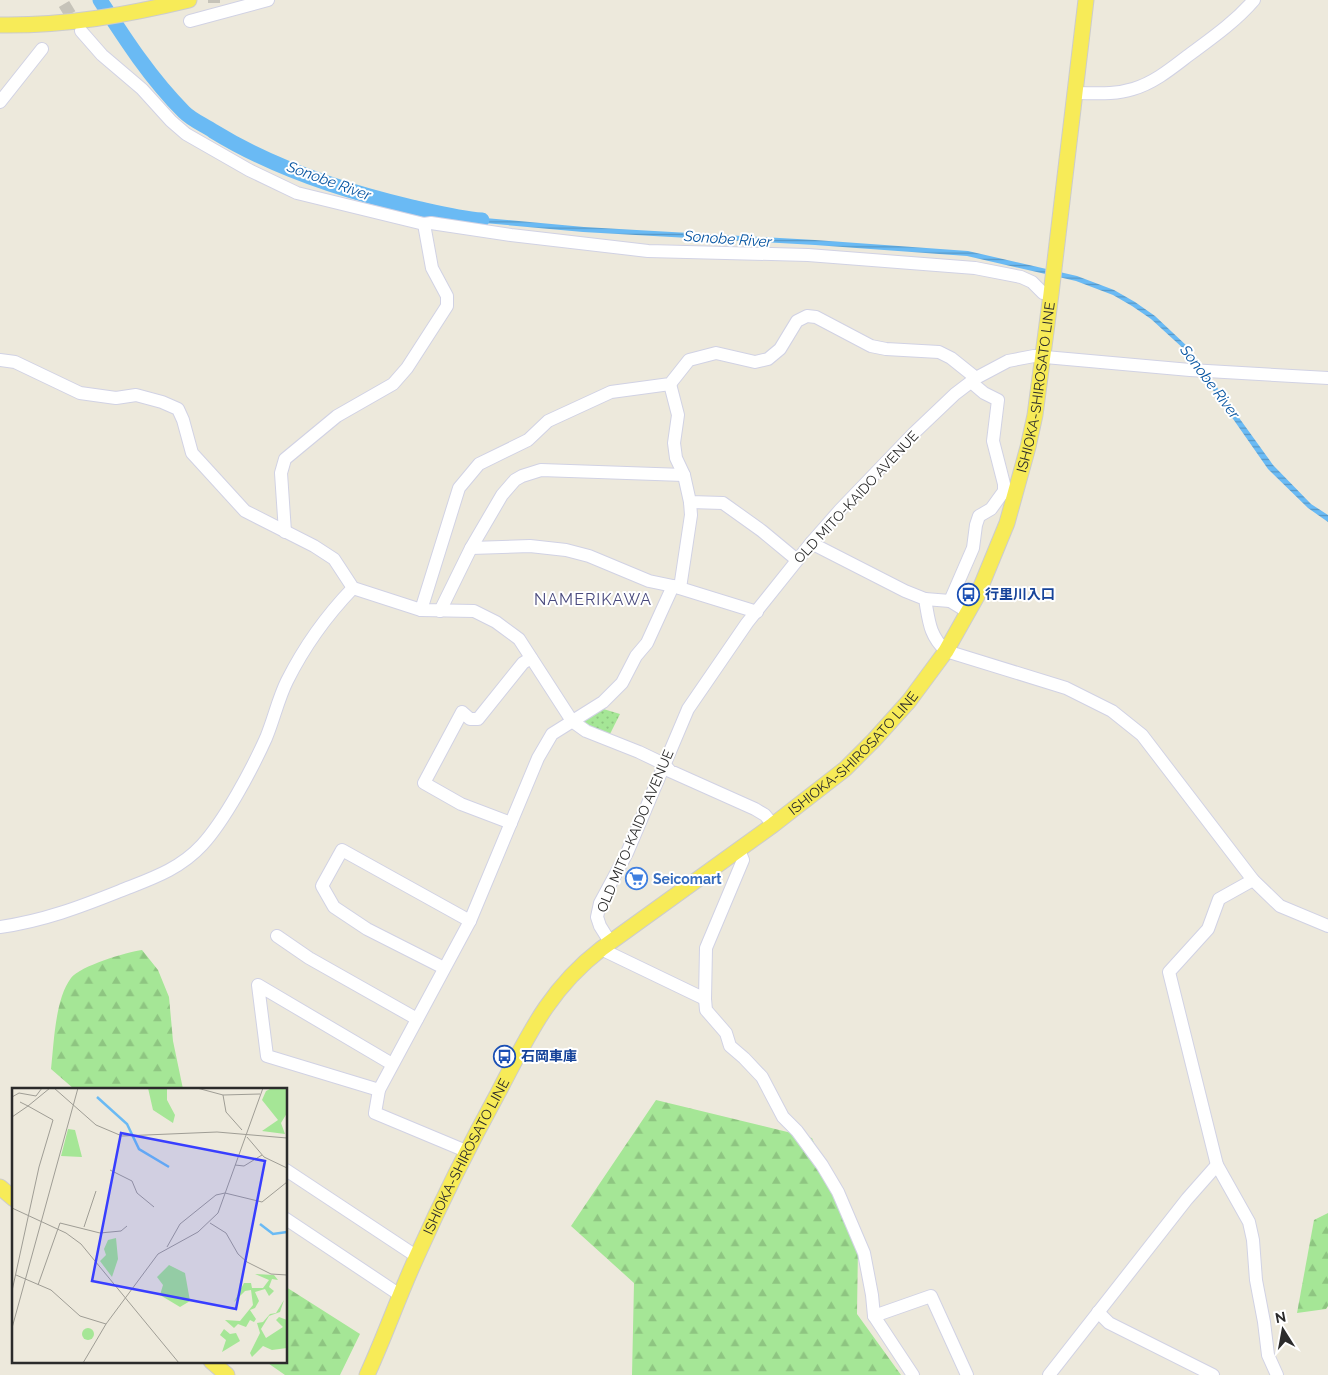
<svg xmlns="http://www.w3.org/2000/svg" width="1328" height="1375" viewBox="0 0 1328 1375" font-family="Raleway,'Noto Sans JP',sans-serif">
  <style>
    .forest { fill: url(#forest-firs) }
    .park { fill: url(#park-dots) }
    .water { fill: url(#water-rules) }
    .lines { fill: none; stroke-linecap: round; stroke-linejoin: round }
    .river { stroke: #6abaf4; stroke-width: 15 }
    .minor-tunnel { stroke: #c6c3b9; stroke-width: 12; stroke-dasharray: 12 6; stroke-linecap: butt }
    .minor-casing { stroke: #d1d2e4; stroke-width: 14 }
    .major-casing { stroke: #ccc; stroke-width: 17 }
    .minor { stroke: #fff; stroke-width: 12 }
    .major { stroke: #f7eb58; stroke-width: 15 }
    .labels { text-anchor: middle; dominant-baseline: central; stroke-width: 4; stroke-linejoin: round; paint-order: stroke }
    .street-label { font-size: 14px; fill: #2b2b2b; stroke: #fff }
    .transit-label { font-size: 14px; font-weight: bold; fill: #164399; stroke: #fff; text-anchor: start }
    .shop-label { font-size: 14px; font-weight: bold; fill: #366cbe; stroke: #fff; text-anchor: start }
    .water-label { font-size: 15px; font-style: italic; fill: #0755a2; stroke: #fff }
    .quarter-label { font-size: 16px; letter-spacing: 1px; fill: #494a7e; stroke: #fff }
    .inset-river { fill: none; stroke: #6abaf4; stroke-width: 2.5 }
    .inset-road { fill: none; stroke: #9f9d95; stroke-width: 1 }
    .view { fill: #383eff; fill-opacity: 0.15; stroke: #383eff; stroke-width: 2.5 }
    .inset-edge { fill: none; stroke: #2b2b2b; stroke-width: 2.5 }
  </style>
  <defs>
    <pattern id="forest-firs" width="22" height="20" patternUnits="userSpaceOnUse" patternTransform="scale(1.25)"><rect width="22" height="20" fill="#a5e696"/><path d="M5 1l3.5 6h-7zM16 11l3.5 6h-7z" fill="#8ec581"/></pattern>
    <pattern id="park-dots" width="8" height="8" patternUnits="userSpaceOnUse" patternTransform="scale(1.25)"><rect width="8" height="8" fill="#a5e696"/><path d="M2 2h.1M6 6h.1" fill="none" stroke="#8ec581" stroke-width="1.8" stroke-linecap="round"/></pattern>
    <pattern id="water-rules" width="6" height="5" patternUnits="userSpaceOnUse" patternTransform="scale(1.25)"><rect width="6" height="5" fill="#6abaf4"/><path d="M0 2.5h6" fill="none" stroke="#5797c6"/></pattern>
  </defs>
  <rect width="100%" height="100%" fill="#ede9dc"/>
  <g class="forest">
    <path d="M142,950l16,20 11,27 4,44 10,48h-109l-23,-20c3,-26 4,-70 20,-91 9,-12 56,-26 71,-28z"/>
    <polygon points="656,1100 812,1138 858,1246 857,1314 901,1375 632,1375 634,1283 571,1226"/>
    <polygon points="1328,1213 1328,1306 1326,1309 1297,1313 1314,1220"/>
    <polygon points="286,1287 360,1334 340,1375 285,1375 265,1361 286,1361"/>
  </g>
  <polygon class="park" points="600,708 620,714 608,738 591,730 582,719"/>
  <polygon class="water" points="463,216 584,227 815,240 968,251 1077,276 1114,290 1135,302 1155,316 1188,347 1273,465 1311,504 1328,515 1328,522 1308,508 1268,469 1185,350 1151,319 1132,306 1113,295 1076,281 967,256 815,245 583,232 462,221"/>
  <g class="lines">
    <path class="river" d="M100,0c25,39 51,79 84,112 8,8 20,13 29,19 60,37 130,60 199,76 23,5 46,11 70,13"/>
    <g class="minor-tunnel">
      <polyline points="214,0 214,3"/>
      <polyline points="64,4 78,27"/>
    </g>
    <defs>
      <g id="minor">
        <polyline points="190,21 268,0"/>
        <polyline points="81,31 102,55 142,89 171,121 186,134 249,170 297,193 424,224 431,223 511,235 648,251 808,255 975,268 1021,277 1032,282 1043,293 1051,294"/>
        <path d="M1075,93c20,0 39,2 58,-4 21,-6 39,-21 56,-34 23,-17 46,-33 65,-55"/>
        <polyline points="0,102 42,49"/>
        <polyline points="0,360 15,362 80,393 116,398 136,395 162,402 178,409 183,420 192,453 245,511 314,546 334,559 353,588 421,610 474,611 496,622 519,639 572,721 586,731 639,752 664,764 670,771 755,809 765,815 773,825"/>
        <polyline points="670,384 678,415 674,443 676,458 684,475 690,502 723,503 762,531 797,560"/>
        <polyline points="285,532 281,473 285,459 337,416 393,384 407,368 447,306 447,296 432,268 424,224"/>
        <path d="M811,543l94,48 20,8c4,22 4,36 21,52l120,37 46,23 30,24 111,145 27,26 48,20"/>
        <polyline points="471,548 530,546 566,550 589,556 649,581 673,586 757,612"/>
        <polyline points="680,588 691,515 690,502"/>
        <polyline points="925,599 950,601"/>
        <polyline points="421,610 459,488 479,464 528,440 548,421 611,392 670,384 689,360 716,353 755,362 768,359 780,349 797,321 807,316 816,317 871,346 886,349 939,352 951,358 976,378"/>
        <polyline points="440,611 471,548 502,495 515,480 522,476 541,470 684,475"/>
        <polyline points="968,612 950,601 973,548 976,525 979,516 991,509 1004,491 1004,484 993,441 998,400 984,393 971,382"/>
        <polyline points="511,823 461,804 424,783 462,712 470,719 478,719 523,663 531,658"/>
        <polyline points="739,850 743,860 706,948 705,999 706,1010 726,1033 730,1046 744,1058 762,1077 783,1117 797,1131 822,1165 838,1192 864,1253 872,1295 874,1316 913,1375"/>
        <polyline points="1253,880 1219,899 1208,929 1169,972 1217,1165 1249,1222 1253,1240 1256,1280 1264,1322 1268,1355 1277,1375"/>
        <path d="M0,927c43,-6 80,-20 120,-36 30,-12 59,-21 82,-46 23,-25 50,-76 64,-107 8,-19 12,-39 21,-57 17,-34 40,-66 66,-93"/>
        <polyline points="277,936 309,958 417,1019"/>
        <polyline points="610,942 600,926 597,917 600,903 627,853 688,709 747,623 811,543 840,510 914,433 955,394 976,378 1008,361 1034,356 1190,370 1328,378"/>
        <polyline points="601,949 705,999"/>
        <polyline points="444,968 367,929 334,907 322,886 342,850 470,921"/>
        <polyline points="379,1090 267,1056 258,985 392,1064"/>
        <polyline points="466,1151 375,1113 379,1090 470,921 538,758 552,734 603,702 622,683 636,656 647,643 673,586"/>
        <polyline points="286,1170 416,1256"/>
        <polyline points="286,1219 400,1295"/>
        <polyline points="1098,1312 1109,1323 1213,1375"/>
        <polyline points="874,1316 931,1296 967,1375"/>
        <polyline points="1049,1375 1187,1199 1217,1165"/>
      </g>
      <g id="major">
        <path d="M0,25c65,1 127,-10 189,-25"/>
        <polyline points="0,1187 14,1199"/>
        <polyline points="211,1361 227,1375"/>
        <path id="s1" d="M367,1375c18,-39 32,-80 50,-119 25,-56 52,-110 81,-163 30,-57 50,-103 103,-144l172,-124 72,-56 29,-29 35,-39 37,-50 31,-55 30,-73 21,-76 7,-32 16,-121 35,-294"/>
      </g>
    </defs>
    <use href="#minor" class="minor-casing"/>
    <use href="#major" class="major-casing"/>
    <use href="#minor" class="minor"/>
    <use href="#major" class="major"/>
  </g>
  <defs>
    <symbol id="bus-ring" viewBox="-11 -11 22 22"><circle r="9.5" fill="#fff" stroke="#1a4fb4" stroke-width="1.5"/><path d="M-5-6H5V4H4V6H2V4H-2V6H-4V4H-5ZM-3.5-4V0h7V-4ZM-3.5 1.2v1.5H-2V1.2ZM2 1.2v1.5H3.5V1.2Z" fill="#1a4fb4"/></symbol>
    <symbol id="supermarket-ring" viewBox="-11 -11 22 22"><circle r="9.5" fill="#fff" stroke="#3f7fe0" stroke-width="1.5"/><path d="M-6-5.5h2.5l.6 2H6L4.5 2H-2.5L-4.4-4H-6ZM-1.5 3.2a1.3 1.3 0 1 0 .1 0ZM3 3.2a1.3 1.3 0 1 0 .1 0Z" fill="#3f7fe0"/></symbol>
  </defs>
  <g fill-rule="evenodd">
    <use href="#bus-ring" x="956" y="582" width="25" height="25"/>
    <use href="#supermarket-ring" x="624" y="866" width="25" height="25"/>
    <use href="#bus-ring" x="492" y="1044" width="25" height="25"/>
  </g>
  <g class="labels">
    <g class="street-label">
      <text stroke="none"><textPath href="#s1" startOffset="1230">ISHIOKA-SHIROSATO LINE</textPath></text>
      <text transform="translate(856 497) rotate(-47)">OLD MITO-KAIDO AVENUE</text>
      <text stroke="none"><textPath href="#s1" startOffset="810">ISHIOKA-SHIROSATO LINE</textPath></text>
      <text transform="translate(635 831) rotate(-67)">OLD MITO-KAIDO AVENUE</text>
      <text stroke="none"><textPath href="#s1" startOffset="240">ISHIOKA-SHIROSATO LINE</textPath></text>
    </g>
    <g class="transit-label">
      <text x="985" y="594">行里川入口</text>
      <text x="521" y="1056">石岡車庫</text>
    </g>
    <g class="shop-label">
      <text x="653" y="879">Seicomart</text>
    </g>
    <g class="water-label">
      <text transform="translate(329 181) rotate(20)">Sonobe River</text>
      <text transform="translate(728 239) rotate(4)">Sonobe River</text>
      <text transform="translate(1210 382) rotate(53)">Sonobe River</text>
    </g>
    <g class="quarter-label">
      <text x="593" y="599">NAMERIKAWA</text>
    </g>
  </g>
  <g transform="translate(12 1088)">
    <rect width="275" height="275" fill="#ede9dc"/>
    <path d="M136,0h19v12l8,15 -2,8 -20,-13zM260,0h15v25l-6,10 4,11 -23,-3 16,-11 -16,-20 4,-9zM56,41l7,1 7,27 -21,-1zM104,150l2,21 -6,18 -12,-16 6,-6 -2,-6 4,-9zM157,177l16,8 5,28 -10,6 -20,-12 3,-10 -6,-8zM243,186l19,1 4,5 -6,-1 -3,8 5,4 -5,5 -4,-7 -10,3 4,9 -4,7 -5,2 6,9 -2,3 -4,-2 -4,7 -8,-3 -4,4 -9,-8 15,1 13,-16 -2,-15 -6,1 -11,11 10,-19h7l1,5h11l6,-8zM272,212l-4,12 -11,4 -8,13 5,9 17,-11 -7,-7 3,-3 8,3v28l-15,2 -9,-4 -11,11 -2,-4 10,-20 -3,-10 6,-1 7,-8 6,-1zM212,241l6,5 6,-1 4,8 -18,11 4,-12 -6,-5z" fill="#a5e696"/>
    <path d="M70 246a6 6 0 1 1 12 0a6 6 0 1 1-12 0Z" fill="#a5e696"/>
    <path class="inset-river" d="M85,9l30,27 12,25 30,18M248,136l13,10 14,-2"/>
    <path class="inset-road" d="M42,0l42,37 26,11 95,-4 70,6M185,0l26,7 37,-1M211,7l3,17 16,18M0,9l7,-4 17,3 6,-8M0,29l16,-11 -8,-4M235,49l17,20 23,11M223,77l9,1 18,-11M98,82l22,11 5,12 17,14M0,120l54,25 15,11 98,119M198,135l16,10 12,21 9,8 24,12 16,1M72,139l12,-36M155,159l13,-23 36,-29 9,-2 37,9 25,-20M4,187l35,15 29,26 26,8M26,197l22,-62 40,10 21,-2 6,-5M0,203l27,-124 14,-47 -25,-14 22,-18M0,240l66,-240M71,275l23,-39 52,-70 40,-22 20,-19 45,-125"/>
    <path class="view" d="M109,45l144,28 -29,148 -144,-28z"/>
    <rect width="275" height="275" class="inset-edge"/>
  </g>
  <g transform="translate(1283 1330) rotate(349)" stroke="#ffffff" stroke-width="4" paint-order="stroke">
  <path d="M0-4L9 19L0 12L-9 19Z" fill="#2b2b2b"/>
  <text y="-8" font-size="14" font-weight="bold" text-anchor="middle" fill="#2b2b2b">N</text>
  </g>
</svg>
